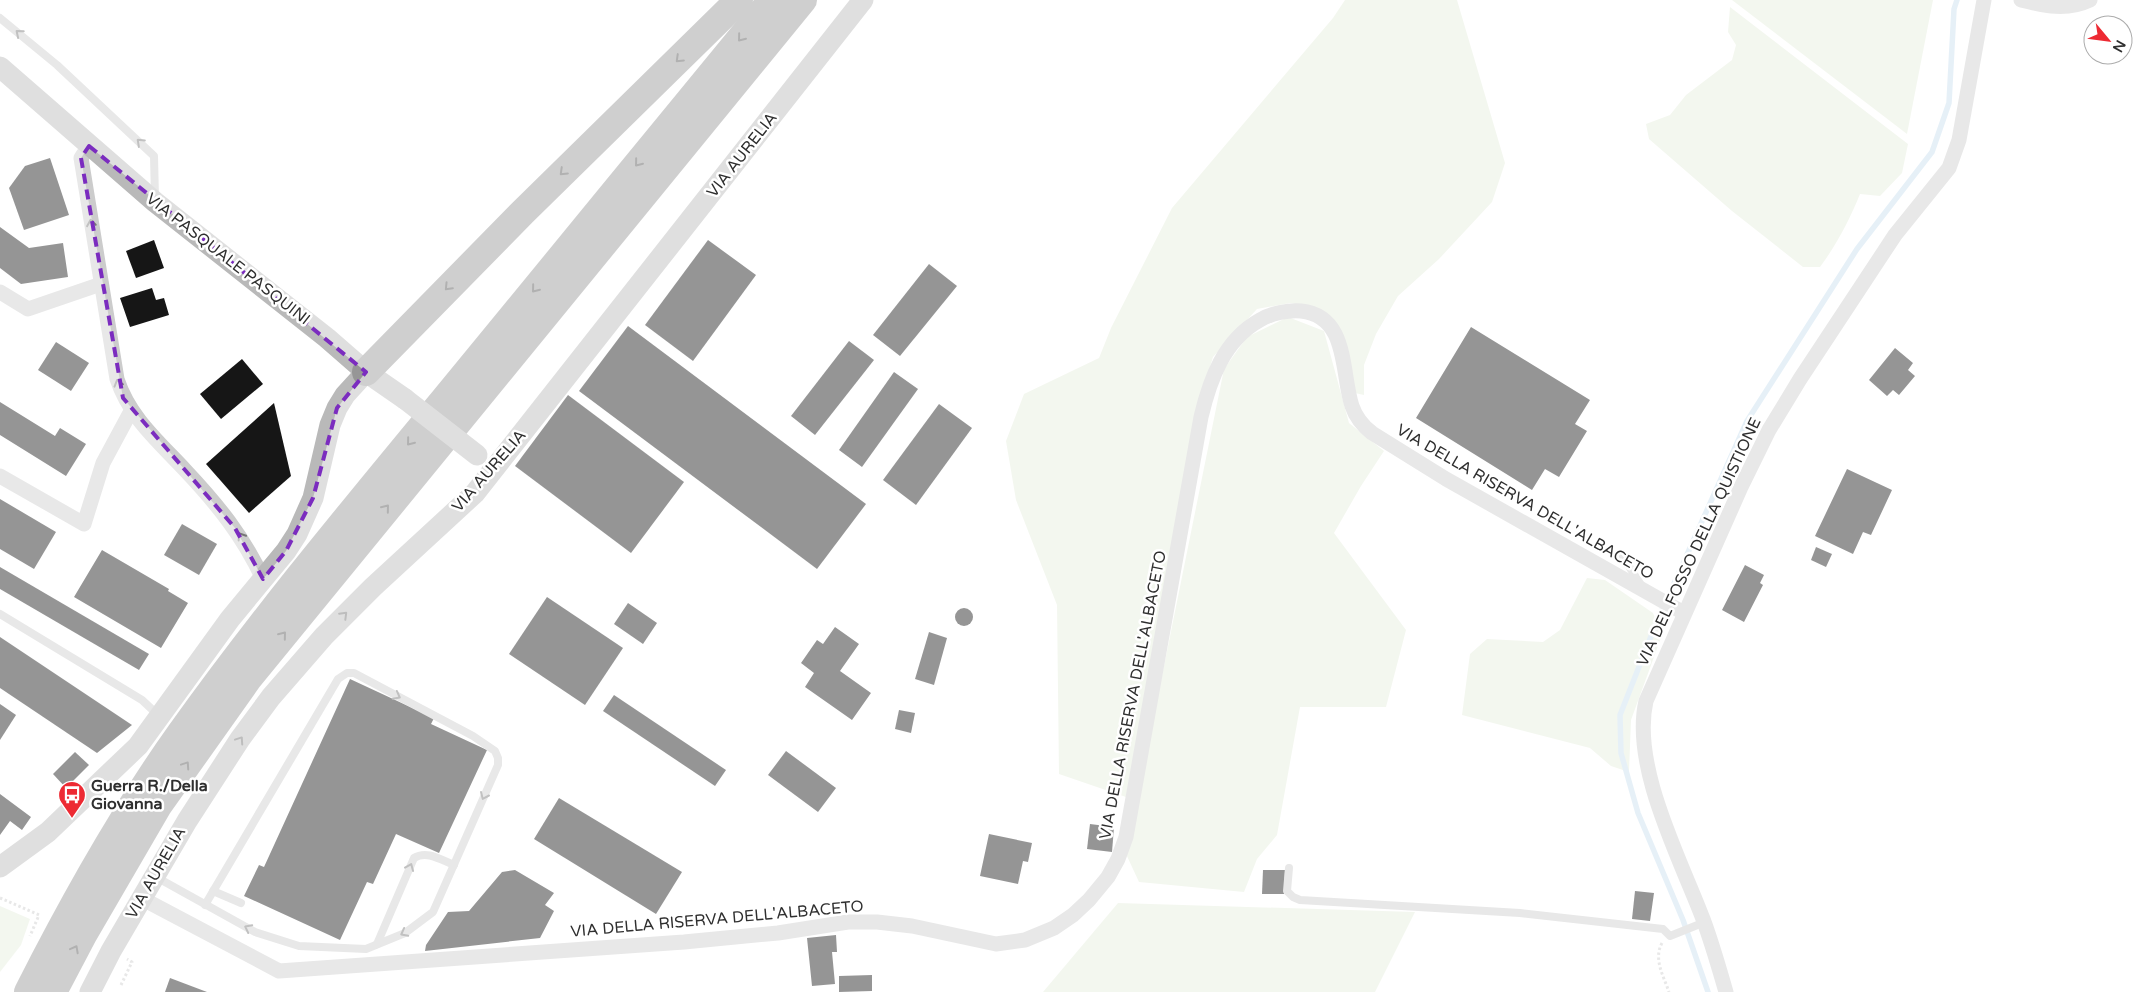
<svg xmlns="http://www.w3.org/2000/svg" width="2148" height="992" viewBox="0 0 2148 992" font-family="'Varela Round',sans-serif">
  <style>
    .green { fill: #e5eddc }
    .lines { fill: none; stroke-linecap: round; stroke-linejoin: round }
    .stream { stroke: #c8deee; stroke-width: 5.5 }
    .building { fill: #161616 }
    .path { stroke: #ccc; stroke-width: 3; stroke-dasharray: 2.5 2.5; stroke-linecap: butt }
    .lane { stroke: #ccc; stroke-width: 8 }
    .street { stroke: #ccc; stroke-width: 15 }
    .secondary { stroke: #b9b9b9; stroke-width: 21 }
    .highway { stroke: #969696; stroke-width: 28 }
    .secondary-bridge { stroke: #b9b9b9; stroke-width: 21 }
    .oneway { stroke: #767676 }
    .oneway2 { stroke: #535353 }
    .oneway3 { stroke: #6d6d6d }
    .marked { fill: none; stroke: #7b2cbf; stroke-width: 4; stroke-dasharray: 10 6; stroke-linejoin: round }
    .labels { text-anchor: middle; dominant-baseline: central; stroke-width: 5; stroke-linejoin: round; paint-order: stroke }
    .street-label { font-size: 16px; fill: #2f2f2f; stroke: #fff }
    .poi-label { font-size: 16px; font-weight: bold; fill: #2f2f2f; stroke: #fff; text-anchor: start }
  </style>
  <rect width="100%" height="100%" fill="#fff"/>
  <g class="green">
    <polygon points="1345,0 1457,0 1505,163 1492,202 1439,259 1398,296 1376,334 1364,365 1364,395 1355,393 1338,336 1314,307 1290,303 1257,309 1213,357 1196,413 1126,797 1059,774 1057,605 1016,500 1006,441 1024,394 1099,358 1111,328 1172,208 1333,18"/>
    <polygon points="1732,0 1933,0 1907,134"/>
    <path d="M1730,7l178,137 -6,29 -22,23 -20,-2c-11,27 -23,50 -40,73h-17l-71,-56 -83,-72 -3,-15 24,-9 16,-20 46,-35 4,-15 -8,-13z"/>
    <polygon points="1288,317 1324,331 1349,423 1384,451 1361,486 1334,533 1406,630 1386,707 1300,707 1277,835 1257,859 1244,892 1139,882 1126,854 1224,369 1247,337"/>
    <polygon points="1587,578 1605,580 1653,613 1662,635 1631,720 1629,772 1611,766 1590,748 1462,715 1470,654 1487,639 1543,642 1560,630"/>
    <polygon points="1118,903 1415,912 1375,992 1043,992"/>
    <polygon points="0,906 30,919 21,945 0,972"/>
  </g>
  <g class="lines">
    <g class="stream">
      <polyline points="1668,597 1747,421 1857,249 1932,152 1949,103 1954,9 1957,0"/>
      <polyline points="1661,611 1620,715 1621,753 1638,813 1683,920 1708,992"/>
    </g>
  </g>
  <g class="building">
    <polygon points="50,158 69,215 24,230 9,188 25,166"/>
    <polygon points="0,227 29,248 63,243 68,277 21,284 0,268"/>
    <polygon points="154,240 164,268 136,278 126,251"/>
    <polygon points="708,240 756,275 693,361 645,325"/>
    <polygon points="929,264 957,286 900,356 873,335"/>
    <polygon points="152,288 156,300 164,298 169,315 130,327 120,298"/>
    <polygon points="628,326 866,504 817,569 579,391"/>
    <polygon points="1471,327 1590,400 1575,424 1587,431 1559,477 1545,469 1532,490 1416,418"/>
    <polygon points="849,341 874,360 815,435 791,416"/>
    <polygon points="56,342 89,363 71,391 38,370"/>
    <polygon points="1895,348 1913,363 1908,370 1915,376 1899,395 1893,390 1887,396 1869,380"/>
    <polygon points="242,359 263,384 221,419 200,394"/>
    <polygon points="894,372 918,389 862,467 839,450"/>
    <polygon points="568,395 684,482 631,553 515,466"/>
    <polygon points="0,402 55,436 60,428 86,444 66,476 0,435"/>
    <polygon points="274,403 291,476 249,513 206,464"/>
    <polygon points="939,404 972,428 916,505 883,480"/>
    <polygon points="1847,469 1892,490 1871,535 1863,532 1853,554 1815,536"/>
    <polygon points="0,499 56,532 34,569 0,549"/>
    <polygon points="182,524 217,544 199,575 164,555"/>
    <polygon points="1816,547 1832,554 1826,567 1811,560"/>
    <polygon points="102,550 169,589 168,591 188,603 161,648 74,597"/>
    <polygon points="1745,565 1764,575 1760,583 1763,585 1744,622 1722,610"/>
    <polygon points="0,567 149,654 139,670 0,589"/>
    <polygon points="547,597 623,648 585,705 509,654"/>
    <polygon points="628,603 657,623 643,644 614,624"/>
    <circle cx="964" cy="617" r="9"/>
    <polygon points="835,627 859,644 840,671 871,693 852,720 805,687 814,673 801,663 817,640 823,644"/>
    <polygon points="929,632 947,638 934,685 915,679"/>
    <polygon points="0,637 132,725 97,753 0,688"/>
    <polygon points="350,679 434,718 431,724 487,750 439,853 396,834 373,884 367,882 340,940 244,896 259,865 264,867"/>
    <polygon points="614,695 726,770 715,786 603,711"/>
    <polygon points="0,704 16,715 0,740"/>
    <polygon points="899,710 915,713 911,733 895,729"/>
    <polygon points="786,751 836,788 818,812 768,775"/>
    <polygon points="75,752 89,765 66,788 53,774"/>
    <polygon points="0,794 31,817 22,830 10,821 0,835"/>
    <polygon points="559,798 682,872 656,914 534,839"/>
    <polygon points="1090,824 1114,827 1112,852 1087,849"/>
    <polygon points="989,834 1032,843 1028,862 1023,861 1018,884 980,876"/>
    <polygon points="515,870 554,893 545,905 554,911 540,938 425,951 426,945 448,912 469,911 502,872"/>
    <polygon points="1263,870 1285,870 1284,894 1262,894"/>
    <polygon points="1635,891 1654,893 1650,921 1632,919"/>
    <polygon points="836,935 837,952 832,952 835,984 812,986 807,938"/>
    <polygon points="872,975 872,991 839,992 839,976"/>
    <polygon points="170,978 207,992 165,992"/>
  </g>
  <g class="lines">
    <g class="path">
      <polyline points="0,898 39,915 30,936"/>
      <path d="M1662,943c-9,16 2,34 7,49"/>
      <polyline points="121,985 132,962 127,959"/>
    </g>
    <g class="lane">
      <polyline points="0,18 57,65 154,156 155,198"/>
      <polyline points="1623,557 1641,585"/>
      <polyline points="0,614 142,700 158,715"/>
      <polyline points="1289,868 1287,891 1293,897 1300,900 1520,913 1663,929 1670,936 1705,922"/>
      <polyline points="156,877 255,932 299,946 366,949 405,933 433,912 498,765 498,758 495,751 473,736 354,673 347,673 338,679 205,905"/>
      <polyline points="213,891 241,903"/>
      <path d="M377,944l37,-86c13,-8 27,2 40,7"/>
    </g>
    <g class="street">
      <path d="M2021,0c24,6 46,11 69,0"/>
      <path d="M89,146l-8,12 36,221c13,39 41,62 68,91 33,35 58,66 78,109"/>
      <polyline points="0,292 28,309 101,284"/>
      <polyline points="0,476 84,524 103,463 131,411"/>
      <path d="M141,898l138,73 405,-29 94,-9 70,-11h29l35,4 84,18 29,-4 29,-12 19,-13 16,-15 19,-23 10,-18 8,-22 75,-420c9,-38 23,-77 59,-97 12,-7 28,-10 41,-9 48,5 40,62 51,95 4,12 11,20 20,27l74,46 238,134"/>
      <path d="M1726,992c-7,-24 -14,-49 -23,-73 -23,-61 -72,-153 -57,-218l95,-214 28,-57 31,-51 95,-144 54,-67 10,-28 25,-140"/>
    </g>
    <g class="secondary">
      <polyline points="0,67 155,202 327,338 366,372 405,399"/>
      <polyline points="0,867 48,832 138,746 230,619 286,551 297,534 313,498 330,425 337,408 345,395 366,372"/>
      <polyline points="90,992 111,951 187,821 240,739 271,697 324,636 373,587 475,493 863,0"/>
    </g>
    <g class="highway">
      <polyline points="366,372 523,212 739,0"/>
      <path d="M28,992c45,-89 94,-177 152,-258 82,-115 173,-224 263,-333 110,-134 219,-267 329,-401"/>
      <polyline points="53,992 83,935 158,806 248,679 803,0"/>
    </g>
    <polyline class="secondary-bridge" points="405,399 477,455"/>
  </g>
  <defs><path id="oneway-chevron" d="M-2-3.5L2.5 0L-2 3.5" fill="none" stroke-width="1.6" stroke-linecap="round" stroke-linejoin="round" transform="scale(1.25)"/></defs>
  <g class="oneway">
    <use href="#oneway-chevron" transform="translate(19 33) rotate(-140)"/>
    <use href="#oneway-chevron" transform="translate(140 142) rotate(-137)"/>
    <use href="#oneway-chevron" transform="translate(91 223) rotate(-99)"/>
    <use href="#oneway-chevron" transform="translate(118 383) rotate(-106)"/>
    <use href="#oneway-chevron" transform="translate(241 536) rotate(-122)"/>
    <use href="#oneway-chevron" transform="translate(397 696) rotate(28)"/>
    <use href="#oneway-chevron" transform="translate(484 796) rotate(114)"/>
    <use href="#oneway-chevron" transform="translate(410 867) rotate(-67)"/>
    <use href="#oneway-chevron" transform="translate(248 928) rotate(-153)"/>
    <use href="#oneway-chevron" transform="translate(404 933) rotate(152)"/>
  </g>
  <g class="oneway2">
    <use href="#oneway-chevron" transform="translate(741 38) rotate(129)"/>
    <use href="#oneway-chevron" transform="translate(679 59) rotate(136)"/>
    <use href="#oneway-chevron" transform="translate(638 163) rotate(129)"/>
    <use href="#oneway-chevron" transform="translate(563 172) rotate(136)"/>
    <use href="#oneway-chevron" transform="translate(448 287) rotate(134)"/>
    <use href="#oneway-chevron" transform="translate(535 289) rotate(129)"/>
    <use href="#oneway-chevron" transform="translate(410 442) rotate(129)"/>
    <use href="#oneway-chevron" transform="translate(386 508) rotate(-51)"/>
    <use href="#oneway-chevron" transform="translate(283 635) rotate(-51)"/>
    <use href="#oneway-chevron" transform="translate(186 765) rotate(-56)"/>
    <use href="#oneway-chevron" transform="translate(75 949) rotate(-62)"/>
  </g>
  <g class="oneway3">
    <use href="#oneway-chevron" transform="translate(344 615) rotate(-45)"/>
    <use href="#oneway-chevron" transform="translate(240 740) rotate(-56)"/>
  </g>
  <path d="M0 0H2148V992H0ZM89,146l277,226 -29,36 -24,90 -27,53 -23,28 -28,-51 -112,-130 -42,-240z" fill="#fff" fill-opacity=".55" fill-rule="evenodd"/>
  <path class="marked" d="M89,146l277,226 -29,36 -24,90 -27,53 -23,28 -28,-51 -112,-130 -42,-240z"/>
  <defs>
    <symbol id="bus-pin" viewBox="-11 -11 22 30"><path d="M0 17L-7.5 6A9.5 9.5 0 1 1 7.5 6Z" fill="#ed2a33" stroke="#fff"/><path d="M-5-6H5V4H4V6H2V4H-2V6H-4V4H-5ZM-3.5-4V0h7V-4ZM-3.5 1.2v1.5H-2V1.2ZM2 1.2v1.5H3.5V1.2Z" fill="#fff"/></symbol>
  </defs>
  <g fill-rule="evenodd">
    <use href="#bus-pin" x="56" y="779" width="32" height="43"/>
  </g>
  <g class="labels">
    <g class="street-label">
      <text transform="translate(742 155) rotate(-52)">VIA AURELIA</text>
      <text transform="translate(228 259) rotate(38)">VIA PASQUALE PASQUINI</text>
      <text transform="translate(489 471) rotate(-49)">VIA AURELIA</text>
      <text transform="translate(1525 502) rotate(30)">VIA DELLA RISERVA DELL'ALBACETO</text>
      <text transform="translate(1699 542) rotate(-65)">VIA DEL FOSSO DELLA QUISTIONE</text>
      <text transform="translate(1133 695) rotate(-79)">VIA DELLA RISERVA DELL'ALBACETO</text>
      <text transform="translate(156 873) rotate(-60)">VIA AURELIA</text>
      <text transform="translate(717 919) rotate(-5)">VIA DELLA RISERVA DELL'ALBACETO</text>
    </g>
    <g class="poi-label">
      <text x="91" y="786">Guerra R./Della<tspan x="91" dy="18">Giovanna</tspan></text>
    </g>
  </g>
  <g transform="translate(2108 40) rotate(119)"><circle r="24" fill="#ffffff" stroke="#acacac"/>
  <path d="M0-4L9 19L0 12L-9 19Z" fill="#ed2a33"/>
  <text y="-8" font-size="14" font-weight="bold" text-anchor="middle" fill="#2f2f2f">N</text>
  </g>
</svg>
